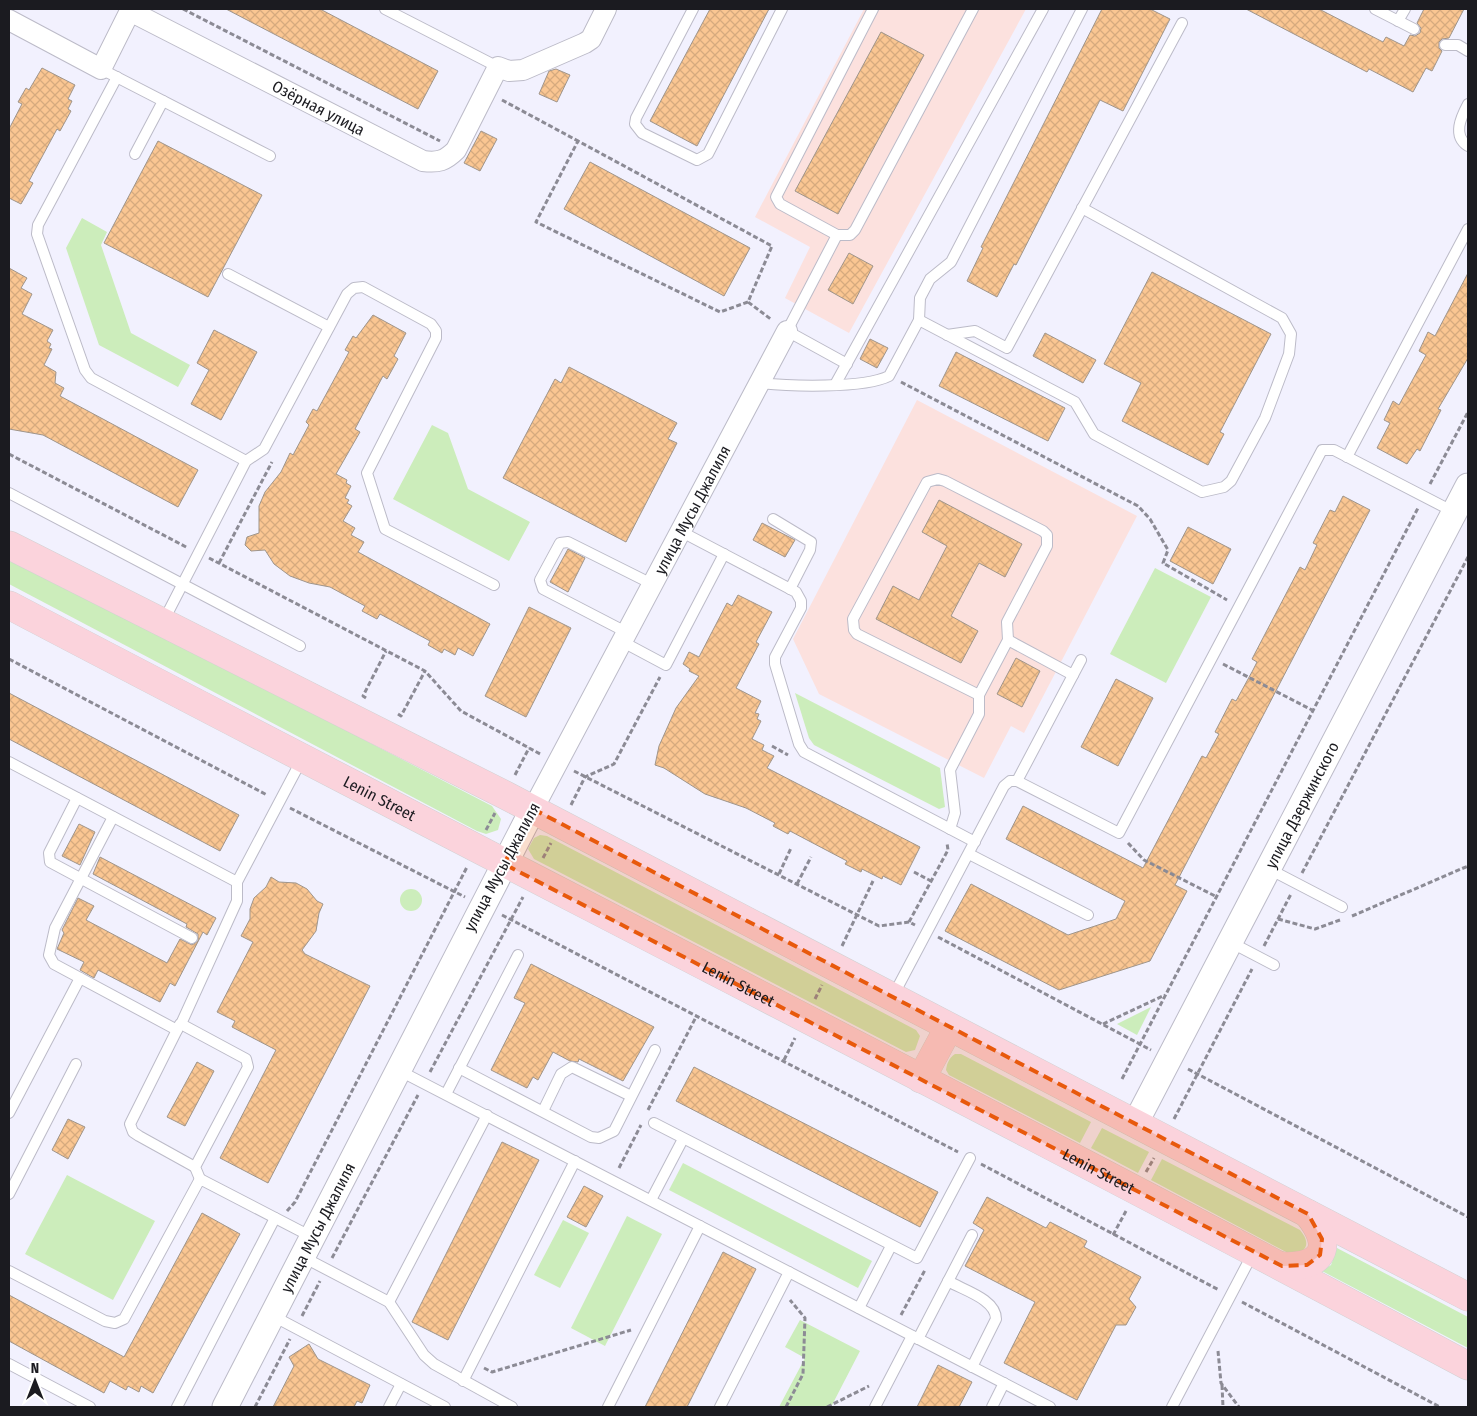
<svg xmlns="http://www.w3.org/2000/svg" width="1477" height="1416" viewBox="0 0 1477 1416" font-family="'Fira Sans Condensed',sans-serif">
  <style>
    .education { fill: #fce1de }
    .green { fill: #ccedbb }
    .building { fill: url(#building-cross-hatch); stroke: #9f958b }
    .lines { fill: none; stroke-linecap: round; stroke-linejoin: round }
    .service-casing { stroke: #bcbbc8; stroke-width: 12 }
    .minor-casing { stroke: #bcbbc8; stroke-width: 22 }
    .tertiary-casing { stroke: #bcbbc8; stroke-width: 27 }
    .primary-casing { stroke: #d1d1d2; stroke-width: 29 }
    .path { stroke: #8c8b95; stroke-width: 3; stroke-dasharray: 5 2.5; stroke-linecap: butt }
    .service { stroke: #fff; stroke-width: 10 }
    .minor { stroke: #fff; stroke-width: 20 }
    .tertiary { stroke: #fff; stroke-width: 25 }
    .primary { stroke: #fbd3dc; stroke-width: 28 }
    .marked { fill: #e8590c; fill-opacity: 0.2; stroke: #e8590c; stroke-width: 4; stroke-dasharray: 10 6; stroke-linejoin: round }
    .labels { text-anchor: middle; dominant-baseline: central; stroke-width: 4; stroke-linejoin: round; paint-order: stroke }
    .street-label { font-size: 16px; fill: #1b1b20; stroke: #fff }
  </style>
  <defs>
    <pattern id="building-cross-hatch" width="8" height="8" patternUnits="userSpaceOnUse" patternTransform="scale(1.25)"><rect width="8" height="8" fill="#fac692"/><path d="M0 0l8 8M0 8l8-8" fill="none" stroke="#d6aa7e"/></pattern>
  </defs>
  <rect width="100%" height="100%" fill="#f2f1fe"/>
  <g class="education">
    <polygon points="864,9 1026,9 849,333 785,298 810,247 755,217"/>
    <polygon points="917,400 1137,516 1024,733 1011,726 984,778 819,694 793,639"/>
  </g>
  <g class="green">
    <polygon points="82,218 107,232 101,245 131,333 190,365 178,387 99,345 66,248"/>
    <polygon points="432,425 448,433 468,489 530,522 509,561 393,499"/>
    <polygon points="9,556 492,806 501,819 498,830 486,834 477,831 9,584"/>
    <polygon points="1155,568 1211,597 1166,683 1110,654"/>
    <polygon points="795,693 940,768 945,807 939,809 814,745 809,738"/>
    <polygon points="540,835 547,836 916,1030 920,1036 915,1050 906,1052 534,859 528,849 534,838"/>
    <circle cx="411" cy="900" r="11"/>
    <polygon points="1151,1007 1137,1035 1117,1024"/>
    <path d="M955,1054h6l130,68 -11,21 -131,-68 -3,-5c1,-7 3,-12 9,-16z"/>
    <polygon points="1102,1128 1149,1152 1138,1173 1091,1148"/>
    <path d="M1162,1159l138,71c12,14 6,25 -12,23l-137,-73z"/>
    <polygon points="683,1163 872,1261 858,1288 669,1190"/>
    <polygon points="67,1175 155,1221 113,1300 25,1254"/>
    <polygon points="627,1216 662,1234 605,1346 571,1328"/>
    <polygon points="563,1220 589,1233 560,1288 534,1275"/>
    <polygon points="1337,1248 1468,1317 1468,1348 1322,1271 1331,1265"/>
    <polygon points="800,1320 860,1351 831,1407 779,1407 805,1358 785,1347"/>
  </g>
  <g class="building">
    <polygon points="226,9 320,9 438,71 418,109"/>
    <polygon points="710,9 769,9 697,146 650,121"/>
    <polygon points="1102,9 1150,9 1170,19 1123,111 1100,100 1016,265 1014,264 997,297 967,281 983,248 981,247"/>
    <polygon points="1246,9 1319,9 1383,42 1386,37 1404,46 1410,35 1415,36 1420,33 1421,28 1417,23 1424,9 1464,9 1449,38 1442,39 1439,42 1439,48 1442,51 1432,71 1426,68 1413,92 1369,69 1367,72"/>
    <polygon points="881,32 924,55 838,214 795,191"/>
    <polygon points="42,68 75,85 68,99 72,101 68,109 71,111 60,131 57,129 29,181 33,183 21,204 9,198 9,129 22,104 18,102 26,88 29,90"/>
    <polygon points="556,69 570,75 557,102 539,94 549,71"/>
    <polygon points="481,131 497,139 480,171 464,163"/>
    <polygon points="158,141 262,195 208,297 104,243"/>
    <polygon points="590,162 750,248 724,296 564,209"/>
    <polygon points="849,253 873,266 853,304 828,290"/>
    <polygon points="9,268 27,278 21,288 32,294 22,314 53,330 47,341 51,344 49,348 52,349 44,365 56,372 55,383 64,388 60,396 198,470 178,507 43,435 9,429"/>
    <polygon points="1152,272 1271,334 1220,432 1224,434 1208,465 1122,421 1141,383 1104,364"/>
    <polygon points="1468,273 1468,358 1438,409 1441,410 1420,451 1417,449 1407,464 1377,448 1390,423 1384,420 1393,401 1399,405 1426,355 1419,351 1428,332 1435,336"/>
    <polygon points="373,315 406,333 394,356 398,359 387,379 383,376 355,429 360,432 336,474 347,480 346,483 351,486 345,498 349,500 347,503 352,506 343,521 355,528 351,535 364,542 358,552 490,624 473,656 458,648 455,655 444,649 442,653 428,645 430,641 380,614 377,619 362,611 365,606 330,587 309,583 290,576 274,564 265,550 251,551 245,545 247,537 259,533 259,506 265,492 281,472 290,453 293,455 309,425 306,422 313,409 317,411 349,352 345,350 353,336 356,338"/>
    <polygon points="214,330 257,352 221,420 191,404 209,370 197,363"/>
    <polygon points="1045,333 1096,360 1083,383 1033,356"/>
    <polygon points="870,339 888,348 877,368 860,359"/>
    <polygon points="956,352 1065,408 1048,441 939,386"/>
    <polygon points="569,367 677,423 668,439 677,443 626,542 503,478 555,379 561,383"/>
    <polygon points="1343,496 1370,510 1175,885 1187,891 1150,961 1059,990 945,931 971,884 1068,935 1116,919 1125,901 1006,839 1023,806 1143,868 1202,756 1206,758 1219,734 1215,732 1232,699 1236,701 1253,670 1257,662 1252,659 1300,567 1305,570 1317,545 1313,543 1330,510 1335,512"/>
    <polygon points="939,500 1022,544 1005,577 979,563 951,616 978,631 961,663 876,619 893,586 919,600 947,546 922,532"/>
    <polygon points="762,523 795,540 785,557 753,540"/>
    <polygon points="1188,527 1231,549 1213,584 1170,561"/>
    <polygon points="568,549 585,558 568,592 550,582"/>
    <polygon points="738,595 772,612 756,642 759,644 736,688 761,701 755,713 759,714 757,719 761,721 752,739 764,745 762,750 774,756 767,768 920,847 901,885 883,876 882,879 862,869 861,872 845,864 847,861 790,831 788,834 773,826 775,823 746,808 705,794 664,768 655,765 659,746 676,708 699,676 689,671 690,669 683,664 689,652 699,657 727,603 732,606"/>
    <polygon points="529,607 571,628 526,717 485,696"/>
    <polygon points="1016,658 1040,671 1022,707 997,694"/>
    <polygon points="1116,679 1153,698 1118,766 1081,747"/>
    <polygon points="9,693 239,815 220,851 9,739"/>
    <polygon points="79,824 95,832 80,865 62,856"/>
    <polygon points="100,857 216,918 207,935 203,932 175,986 170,983 160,1002 98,970 94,978 80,970 84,962 57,949 64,933 62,930 78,898 94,906 86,920 167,963 180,939 192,945 198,941 198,934 186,927 187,924 93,874"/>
    <polygon points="271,877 279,882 296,883 307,889 317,901 323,904 319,913 316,931 302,950 305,954 370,986 268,1183 220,1158 276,1050 232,1027 235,1021 217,1012 253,942 241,936 250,919 250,909 254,898 266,887"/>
    <polygon points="531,964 654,1027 623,1081 579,1059 578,1062 570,1061 553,1052 538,1080 533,1077 527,1088 491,1070 525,1003 514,998"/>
    <polygon points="197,1062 214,1071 185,1126 167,1117"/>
    <polygon points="694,1067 938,1192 920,1227 676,1101"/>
    <polygon points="68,1119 85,1127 68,1159 52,1150"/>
    <polygon points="502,1142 539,1160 448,1340 412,1322"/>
    <polygon points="584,1186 603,1196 586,1227 567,1217"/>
    <polygon points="987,1197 1046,1228 1050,1222 1087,1241 1084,1247 1141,1277 1129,1299 1136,1307 1126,1325 1116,1325 1077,1400 1004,1363 1035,1302 965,1266 984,1230 973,1223"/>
    <polygon points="202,1213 240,1234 153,1393 141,1386 139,1392 128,1386 126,1390 110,1381 104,1393 9,1341 9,1295 124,1357"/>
    <polygon points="723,1252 756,1269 687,1407 645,1407"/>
    <polygon points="309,1344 318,1359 370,1385 362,1403 357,1401 354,1407 273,1407 294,1366 289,1357"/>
    <polygon points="938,1365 972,1382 959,1407 917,1407"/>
  </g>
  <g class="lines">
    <defs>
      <g id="service">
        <polyline points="385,9 498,67"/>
        <polyline points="693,9 636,118 635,124 642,133 697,160 708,154 782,9"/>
        <polyline points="1375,9 1414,29"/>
        <polyline points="1398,21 1405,9"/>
        <polyline points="1445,45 1458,45 1468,51"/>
        <polyline points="101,69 270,156"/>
        <polyline points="117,77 38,225 37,234 85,370 91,378 246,461"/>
        <path d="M1468,104c-7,13 -16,32 0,42"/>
        <polyline points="135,154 163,101"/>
        <polyline points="837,235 780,204 776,197 873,9"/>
        <polyline points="228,274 329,327"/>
        <polyline points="919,320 1075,402 1094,434 1202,492 1224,487 1231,481 1265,418 1289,354 1291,334 1282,318 1082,208"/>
        <polyline points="947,335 975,331 1007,348 1182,23"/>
        <polyline points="847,364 787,331 837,235 850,235 855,230 973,9"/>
        <path d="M759,383c28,3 105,6 130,-7l30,-56 1,-22 10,-19 21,-17 131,-253"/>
        <polyline points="836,383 1043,9"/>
        <polyline points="1347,457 1468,229"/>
        <polyline points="9,493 300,646"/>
        <polyline points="773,519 811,542 810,550 790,589"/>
        <polyline points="680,531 796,592 801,601 801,608 775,657 775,664 799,744 804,752 975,842"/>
        <polyline points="163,622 246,461 264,449 347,294 354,288 363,287 431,324 436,331 436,338 367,473 385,529 494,585"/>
        <polyline points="626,632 543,589 540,580 560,543 568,542 652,584"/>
        <polyline points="1008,640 1073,675"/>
        <polyline points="621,641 666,665 724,554"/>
        <polyline points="9,762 237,882 302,759"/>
        <polyline points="1017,781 1081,660"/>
        <polyline points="77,798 49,853 50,862 192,938"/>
        <polyline points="113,817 55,928 49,955 54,964 177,1030"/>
        <polyline points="950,829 955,813 950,770 979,714 979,695 1008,640 1007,622 1047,546 1047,535 1043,531 945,481 938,479 927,482 853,619 854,630 857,634 979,695"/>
        <polyline points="969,854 1088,915"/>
        <polyline points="1269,869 1342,907"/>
        <polyline points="1230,942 1274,965"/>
        <polyline points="893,996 1004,786 1010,781 1017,781 1119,833 1322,450 1334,450 1454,512"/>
        <polyline points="180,1024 130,1124 133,1132 139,1136 195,1167"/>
        <polyline points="459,1068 591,1137 599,1138 614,1131 655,1050"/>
        <polyline points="398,1070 1050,1407"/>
        <polyline points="446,1094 518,955"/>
        <polyline points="543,1111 561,1074 572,1067 631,1096"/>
        <polyline points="9,1113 80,978"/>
        <polyline points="654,1123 917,1258 970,1158"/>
        <polyline points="200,1179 195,1167 248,1067 246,1059 181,1024 237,901 237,882"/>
        <polyline points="9,1194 76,1064"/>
        <polyline points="651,1200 683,1139"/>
        <polyline points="303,1257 389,1302 424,1355 434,1364 512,1407"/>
        <polyline points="9,1271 105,1321 115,1323 124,1319 200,1179 312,1237"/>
        <path d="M948,1281c15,9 48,18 48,38l-24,48"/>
        <polyline points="389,1302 487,1115"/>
        <polyline points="859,1308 891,1246"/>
        <polyline points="273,1316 445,1407"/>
        <polyline points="918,1339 972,1235"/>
        <polyline points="9,1364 90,1407"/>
        <polyline points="463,1381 575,1161"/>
        <polyline points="177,1407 275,1218"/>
        <polyline points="389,1407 401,1384"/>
        <polyline points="608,1407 700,1226"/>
        <polyline points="720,1407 789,1272"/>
        <polyline points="875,1407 912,1336"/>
        <polyline points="992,1407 1004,1383"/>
        <polyline points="1172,1407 1253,1253"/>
      </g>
      <g id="minor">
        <path id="s1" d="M9,20l92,49 29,-58 293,150c15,2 22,0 33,-11l42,-83 11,4 14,-1 62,-27 6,-4 15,-30"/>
        <path id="s2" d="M533,809l254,-478"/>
      </g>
      <g id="tertiary">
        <path id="s3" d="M1135,1124l333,-638"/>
        <path id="s4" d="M225,1407l308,-598"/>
      </g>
      <g id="primary">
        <polyline points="9,545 505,795 1468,1297"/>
        <path id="s5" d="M9,605c486,255 975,502 1459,761"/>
        <polyline points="921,1079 949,1027"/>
        <path d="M1282,1266c41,2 53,-19 26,-52"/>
      </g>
    </defs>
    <use href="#service" class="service-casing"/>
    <use href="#minor" class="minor-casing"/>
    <use href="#tertiary" class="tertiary-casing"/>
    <use href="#primary" class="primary-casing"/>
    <g class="path">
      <polyline points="183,9 440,141"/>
      <polyline points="502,100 578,141"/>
      <polyline points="748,302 720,312 536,222 578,141 772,246 748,302 772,320"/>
      <polyline points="901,382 1138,506 1150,519 1168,550 1163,563 1227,600"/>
      <polyline points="9,454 188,548"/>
      <polyline points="1430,484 1468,412"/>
      <polyline points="209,558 425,671 461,711 542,755"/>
      <polyline points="219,563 272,462"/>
      <polyline points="9,659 267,795"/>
      <polyline points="1223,664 1312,710"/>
      <polyline points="366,698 363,696 386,651"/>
      <polyline points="398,714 401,716 425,671"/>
      <polyline points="772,746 788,755"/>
      <polyline points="574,771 879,926 909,922 915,925"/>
      <polyline points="515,775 529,748"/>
      <polyline points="571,805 585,777 614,764 660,677"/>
      <polyline points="290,808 465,897"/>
      <polyline points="486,830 495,813"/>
      <polyline points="1128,843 1144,860 1217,897"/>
      <polyline points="543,858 551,843"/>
      <polyline points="914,872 931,881"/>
      <polyline points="1302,873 1468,557"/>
      <polyline points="779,874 791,848"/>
      <polyline points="797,884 811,857"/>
      <polyline points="502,915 958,1152"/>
      <polyline points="1352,916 1468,866"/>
      <polyline points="1278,919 1315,929 1340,920"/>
      <polyline points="909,922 948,850 947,843"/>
      <polyline points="938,937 1151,1050"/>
      <polyline points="842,946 873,881"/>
      <polyline points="1264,946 1291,894"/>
      <polyline points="815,999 822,985"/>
      <polyline points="1103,1024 1165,995"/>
      <polyline points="784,1060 795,1038"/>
      <polyline points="1188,1069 1468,1217"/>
      <polyline points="430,1072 523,897"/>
      <polyline points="1122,1079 1418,508"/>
      <polyline points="648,1110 697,1015"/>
      <polyline points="1174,1119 1252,969"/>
      <polyline points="981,1164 1219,1290"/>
      <polyline points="619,1168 641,1125"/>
      <polyline points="1146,1172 1154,1158"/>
      <polyline points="287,1211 295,1202 467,867"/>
      <polyline points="1113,1235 1126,1211"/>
      <polyline points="332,1258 418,1095"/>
      <polyline points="1242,1302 1440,1407"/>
      <polyline points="901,1315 925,1270"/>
      <polyline points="302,1316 320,1281"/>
      <polyline points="1218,1351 1221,1383 1239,1407"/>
      <polyline points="484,1368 492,1372 631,1330"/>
      <polyline points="1222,1385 1223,1407"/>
      <polyline points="255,1407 290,1339"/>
      <polyline points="786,1407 803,1374 805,1318 790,1300"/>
      <polyline points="827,1407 869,1386"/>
    </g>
    <use href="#service" class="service"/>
    <use href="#minor" class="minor"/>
    <use href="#tertiary" class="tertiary"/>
    <use href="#primary" class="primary"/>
  </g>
  <path class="marked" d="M533,809l775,405 14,25 -2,16 -13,10 -25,1 -778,-402z"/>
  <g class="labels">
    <g class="street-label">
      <text stroke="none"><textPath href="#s1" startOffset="381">Озёрная улица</textPath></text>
      <text stroke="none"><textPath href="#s2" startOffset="339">улица Мусы Джалиля</textPath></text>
      <text stroke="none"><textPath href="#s5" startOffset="418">Lenin Street</textPath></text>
      <text stroke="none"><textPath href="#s3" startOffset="360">улица Дзержинского</textPath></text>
      <text transform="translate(502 867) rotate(-62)">улица Мусы Джалиля</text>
      <text stroke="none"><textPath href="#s5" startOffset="822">Lenin Street</textPath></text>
      <text stroke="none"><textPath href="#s5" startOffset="1228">Lenin Street</textPath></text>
      <text stroke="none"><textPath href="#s4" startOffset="202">улица Мусы Джалиля</textPath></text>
    </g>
  </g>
  <rect width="1477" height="1416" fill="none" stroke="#1b1b20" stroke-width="20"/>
  <g transform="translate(35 1381)" stroke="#ffffff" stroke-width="4" paint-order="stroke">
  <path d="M0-4L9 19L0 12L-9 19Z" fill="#1b1b20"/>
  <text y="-8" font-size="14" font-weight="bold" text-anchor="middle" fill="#1b1b20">N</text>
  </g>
</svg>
